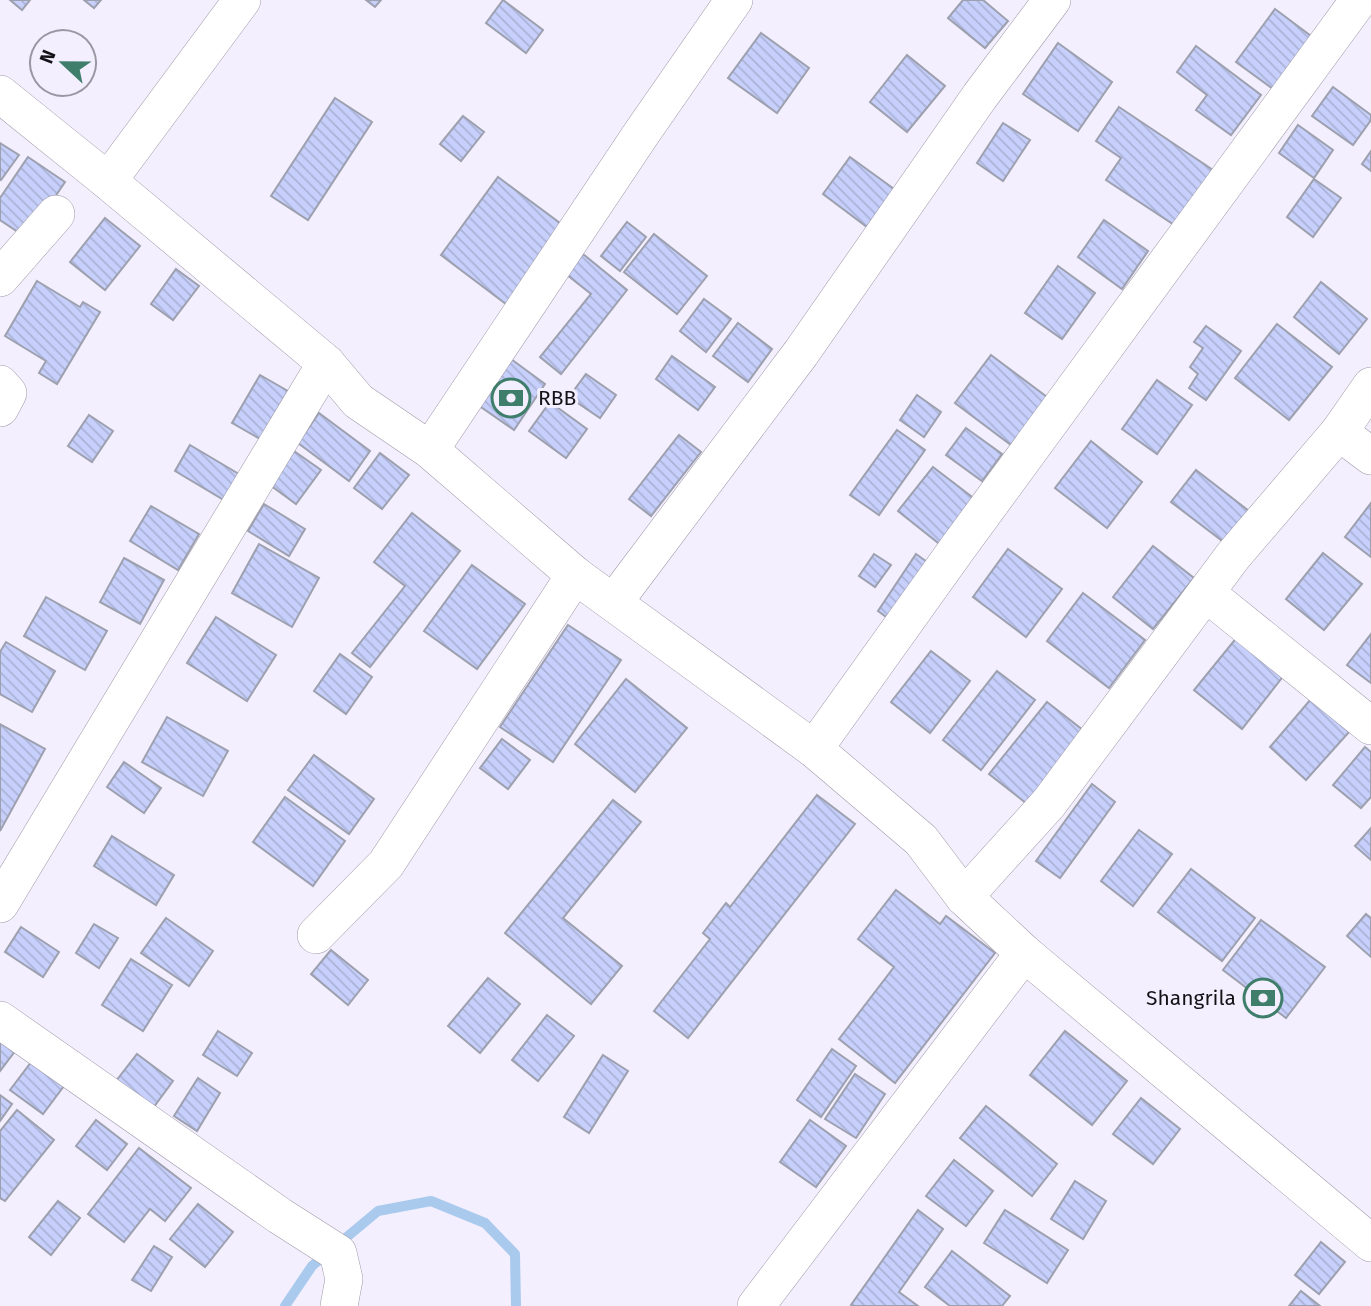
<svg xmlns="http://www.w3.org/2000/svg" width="1371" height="1306" viewBox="0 0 1371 1306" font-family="'Fira Sans',sans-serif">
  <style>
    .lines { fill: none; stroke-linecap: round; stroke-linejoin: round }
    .stream { stroke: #a9caed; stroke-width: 10 }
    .building { fill: url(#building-back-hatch); stroke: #9da0ae; stroke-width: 2 }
    .minor-casing { stroke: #9f99a7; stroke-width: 38 }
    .minor { stroke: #fff; stroke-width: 37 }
    .labels { text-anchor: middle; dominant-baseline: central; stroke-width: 6; stroke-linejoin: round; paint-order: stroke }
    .poi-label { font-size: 21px; fill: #141217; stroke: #f4effe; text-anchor: start }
  </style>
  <defs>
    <pattern id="building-back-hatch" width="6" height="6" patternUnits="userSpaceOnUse" patternTransform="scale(1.75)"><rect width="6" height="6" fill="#c7d0fc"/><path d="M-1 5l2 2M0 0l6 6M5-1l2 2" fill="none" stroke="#aab2d7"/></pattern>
  </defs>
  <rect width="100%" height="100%" fill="#f4effe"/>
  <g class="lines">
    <polyline class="stream" points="285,1306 312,1266 378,1211 431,1201 485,1223 515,1254 516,1306"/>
  </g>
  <g class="building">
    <polygon points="10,0 30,0 22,10"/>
    <polygon points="84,0 101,0 94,8"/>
    <polygon points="366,0 381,0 375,7"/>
    <polygon points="503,0 543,30 526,53 486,23"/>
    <polygon points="963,0 983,0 1008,21 985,48 948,18"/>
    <polygon points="1275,9 1311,36 1273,89 1236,62"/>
    <polygon points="761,33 809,68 777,113 728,78"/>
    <polygon points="1058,43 1112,82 1078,131 1023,94"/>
    <polygon points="1196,46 1261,95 1231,135 1196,110 1207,95 1177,72"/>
    <polygon points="907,55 945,86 907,132 870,102"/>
    <polygon points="1333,87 1371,115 1371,120 1353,145 1312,116"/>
    <polygon points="335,98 372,122 308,220 271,196"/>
    <polygon points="1119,107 1216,172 1179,228 1106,180 1121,158 1096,141"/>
    <polygon points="463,116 484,132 461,161 440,144"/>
    <polygon points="1003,123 1030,140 1003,181 977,163"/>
    <polygon points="1298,125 1333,150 1314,178 1279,153"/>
    <polygon points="0,143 19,155 1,180 0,179"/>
    <polygon points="1371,151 1371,171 1362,164"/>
    <polygon points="28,157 65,182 27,238 0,220 0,198"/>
    <polygon points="850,157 894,189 867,227 823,194"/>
    <polygon points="498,177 564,226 506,304 441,255"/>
    <polygon points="1314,179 1341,198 1313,237 1287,217"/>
    <polygon points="105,218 140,246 105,290 70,262"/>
    <polygon points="1104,220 1148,251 1122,289 1078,257"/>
    <polygon points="627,222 646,237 620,271 601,256"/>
    <polygon points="654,234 707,276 677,314 624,272"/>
    <polygon points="583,254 627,290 561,374 540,357 591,294 566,274"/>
    <polygon points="1058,266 1095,293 1062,339 1025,313"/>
    <polygon points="176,269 199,286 173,320 151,304"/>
    <polygon points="37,281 80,307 83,302 100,312 57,384 39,373 46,361 5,336"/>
    <polygon points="1321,282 1367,319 1339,354 1294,317"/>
    <polygon points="704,299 731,319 706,352 680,331"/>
    <polygon points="738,323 772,349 748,382 713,356"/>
    <polygon points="1277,324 1332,367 1289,420 1235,378"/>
    <polygon points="1206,326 1241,351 1206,400 1189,388 1198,374 1190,367 1203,348 1194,342"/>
    <polygon points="991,355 1047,397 1011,445 955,403"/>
    <polygon points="672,356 715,387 698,410 656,379"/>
    <polygon points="511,359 545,384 514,430 478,405"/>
    <polygon points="586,374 616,395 600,418 569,397"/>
    <polygon points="260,375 288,391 260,439 232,423"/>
    <polygon points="1157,380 1192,405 1157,454 1122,429"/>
    <polygon points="917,395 941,412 924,437 900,420"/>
    <polygon points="550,402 587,429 566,458 529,431"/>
    <polygon points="319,413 370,451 349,481 298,443"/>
    <polygon points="89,415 113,431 92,462 68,446"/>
    <polygon points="966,428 1002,454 982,481 946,455"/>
    <polygon points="897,430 925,450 879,515 850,495"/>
    <polygon points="679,435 701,452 651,516 629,499"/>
    <polygon points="1091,441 1142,482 1107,528 1055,488"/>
    <polygon points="190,445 244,477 229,503 175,471"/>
    <polygon points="294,451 321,470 296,504 270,485"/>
    <polygon points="380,453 409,475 382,509 354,488"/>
    <polygon points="933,467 976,500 942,546 898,511"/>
    <polygon points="1196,470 1249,511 1225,543 1171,502"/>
    <polygon points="1371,503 1371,557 1345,537"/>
    <polygon points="264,504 305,529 289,556 248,531"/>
    <polygon points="151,506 199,534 178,570 130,541"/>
    <polygon points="412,513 460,551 370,667 352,653 405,586 374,562"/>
    <polygon points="259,544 319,578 292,627 232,593"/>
    <polygon points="1153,546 1194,578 1153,629 1113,597"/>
    <polygon points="1008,549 1062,589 1026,637 973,597"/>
    <polygon points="1323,553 1362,584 1324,630 1286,599"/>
    <polygon points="874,554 891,565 875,587 859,576"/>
    <polygon points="916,554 934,567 896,624 878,611"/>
    <polygon points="124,558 164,580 140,624 100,602"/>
    <polygon points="472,565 525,604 477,669 424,631"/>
    <polygon points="1083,593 1145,640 1109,688 1047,641"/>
    <polygon points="46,597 107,631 85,670 24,636"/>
    <polygon points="216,617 276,655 247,701 187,663"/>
    <polygon points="568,625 621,660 553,762 500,727"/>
    <polygon points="1371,634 1371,683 1347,665"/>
    <polygon points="1238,636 1285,674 1242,729 1194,690"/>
    <polygon points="6,642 55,671 32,712 0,694 0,652"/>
    <polygon points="931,651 970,681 930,733 891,702"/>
    <polygon points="340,654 372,677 346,714 314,691"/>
    <polygon points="997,671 1035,700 981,770 943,740"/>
    <polygon points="626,679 687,728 635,792 575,744"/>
    <polygon points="1311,699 1349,732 1306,780 1270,747"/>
    <polygon points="1047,702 1088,734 1031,807 989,774"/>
    <polygon points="167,717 228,751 203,796 142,762"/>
    <polygon points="0,724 45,749 0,831"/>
    <polygon points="502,739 530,760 508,789 480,768"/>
    <polygon points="1365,747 1371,752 1371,797 1361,808 1333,785"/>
    <polygon points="314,755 374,799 349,834 288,790"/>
    <polygon points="124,762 161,788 144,813 107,787"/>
    <polygon points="1092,784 1115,802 1060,878 1036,861"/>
    <polygon points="817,795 855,824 688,1038 654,1011 710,939 703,933 726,903 730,907"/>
    <polygon points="285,797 345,841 313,886 253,842"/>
    <polygon points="613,800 641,822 563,918 622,966 591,1004 505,933"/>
    <polygon points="1371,828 1371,860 1355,846"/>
    <polygon points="1139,830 1172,854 1133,906 1101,881"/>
    <polygon points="112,836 174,875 156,905 94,866"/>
    <polygon points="1191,869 1255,918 1222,961 1158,912"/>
    <polygon points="896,890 940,924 946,916 995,953 895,1083 839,1039 894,967 858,939"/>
    <polygon points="1366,914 1371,918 1371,957 1347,936"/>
    <polygon points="166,918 213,951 189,986 141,953"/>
    <polygon points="1261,920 1325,967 1286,1018 1223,970"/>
    <polygon points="94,924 118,938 99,968 76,953"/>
    <polygon points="21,927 59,952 43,977 5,952"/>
    <polygon points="331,950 368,980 348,1005 311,974"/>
    <polygon points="131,959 172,985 143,1031 102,1005"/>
    <polygon points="488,978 520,1004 480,1053 448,1026"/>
    <polygon points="547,1015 574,1036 538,1081 512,1060"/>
    <polygon points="218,1031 252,1053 237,1076 203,1055"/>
    <polygon points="1065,1031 1127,1081 1092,1125 1030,1075"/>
    <polygon points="0,1038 16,1050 0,1071"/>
    <polygon points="832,1049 856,1066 821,1117 797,1100"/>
    <polygon points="137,1054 173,1081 153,1108 116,1081"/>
    <polygon points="603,1055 628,1071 589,1133 564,1117"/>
    <polygon points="32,1061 64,1086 43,1114 10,1090"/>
    <polygon points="855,1074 885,1094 856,1138 825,1119"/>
    <polygon points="198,1078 220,1093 197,1131 174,1116"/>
    <polygon points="0,1095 12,1104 0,1121"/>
    <polygon points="1141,1098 1180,1129 1153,1164 1113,1134"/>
    <polygon points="986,1106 1057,1164 1032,1196 960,1138"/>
    <polygon points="17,1110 54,1140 5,1201 0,1198 0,1131"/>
    <polygon points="96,1120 127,1144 107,1170 76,1146"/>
    <polygon points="810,1120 846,1146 816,1187 780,1162"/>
    <polygon points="139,1148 191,1188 165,1221 150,1209 124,1242 88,1214"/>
    <polygon points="954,1160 993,1191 966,1226 926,1196"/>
    <polygon points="1075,1181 1106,1201 1083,1239 1051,1219"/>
    <polygon points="58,1201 80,1218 51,1255 29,1237"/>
    <polygon points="198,1204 233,1232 205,1267 170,1239"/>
    <polygon points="918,1210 943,1229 899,1292 918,1306 853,1306 851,1305"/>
    <polygon points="1005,1210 1068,1250 1047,1283 984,1243"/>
    <polygon points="1321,1242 1345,1262 1319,1294 1295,1275"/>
    <polygon points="154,1246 172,1257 151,1291 132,1280"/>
    <polygon points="952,1251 1010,1296 1002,1306 950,1306 925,1287"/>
    <polygon points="1301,1291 1320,1306 1289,1306"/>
  </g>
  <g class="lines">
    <defs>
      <g id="minor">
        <polyline points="0,94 108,181 326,363 358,401 430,450 575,575 814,749 921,840 964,897 1024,953"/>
        <polyline points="108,181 242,0"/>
        <polyline points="0,278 56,214"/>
        <polyline points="0,384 8,393 0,408"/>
        <polyline points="1339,432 1371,456"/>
        <polyline points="430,450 641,134 734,0"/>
        <polyline points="1206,593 1371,726"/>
        <polyline points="614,602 801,353 980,96 1052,0"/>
        <polyline points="814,749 957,549 1359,0"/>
        <polyline points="964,897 1049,803 1233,556 1339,432 1371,386"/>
        <polyline points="0,904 326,363"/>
        <polyline points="316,935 386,864 575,575"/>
        <polyline points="0,1020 280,1216 338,1253 344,1279 339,1306"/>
        <polyline points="756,1306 1024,953 1371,1243"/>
      </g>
    </defs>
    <use href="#minor" class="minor-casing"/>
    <use href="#minor" class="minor"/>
  </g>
  <defs>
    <symbol id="bank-ring" viewBox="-11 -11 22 22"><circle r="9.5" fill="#f4effe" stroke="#407e6c" stroke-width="1.5"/><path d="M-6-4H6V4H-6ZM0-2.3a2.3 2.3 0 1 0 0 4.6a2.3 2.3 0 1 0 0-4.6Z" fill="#407e6c"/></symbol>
  </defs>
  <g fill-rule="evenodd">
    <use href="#bank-ring" x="489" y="376" width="44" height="44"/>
    <use href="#bank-ring" x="1241" y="976" width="44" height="44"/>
  </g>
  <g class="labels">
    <g class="poi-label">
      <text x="538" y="398">RBB</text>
      <text x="1236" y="998" text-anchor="end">Shangrila</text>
    </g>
  </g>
  <g transform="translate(63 63) rotate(292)"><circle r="33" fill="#f4effe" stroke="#9a97a2" stroke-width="2"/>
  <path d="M0-5L12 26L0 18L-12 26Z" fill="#407e6c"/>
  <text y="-10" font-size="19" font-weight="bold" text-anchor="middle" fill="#141217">N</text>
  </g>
</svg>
